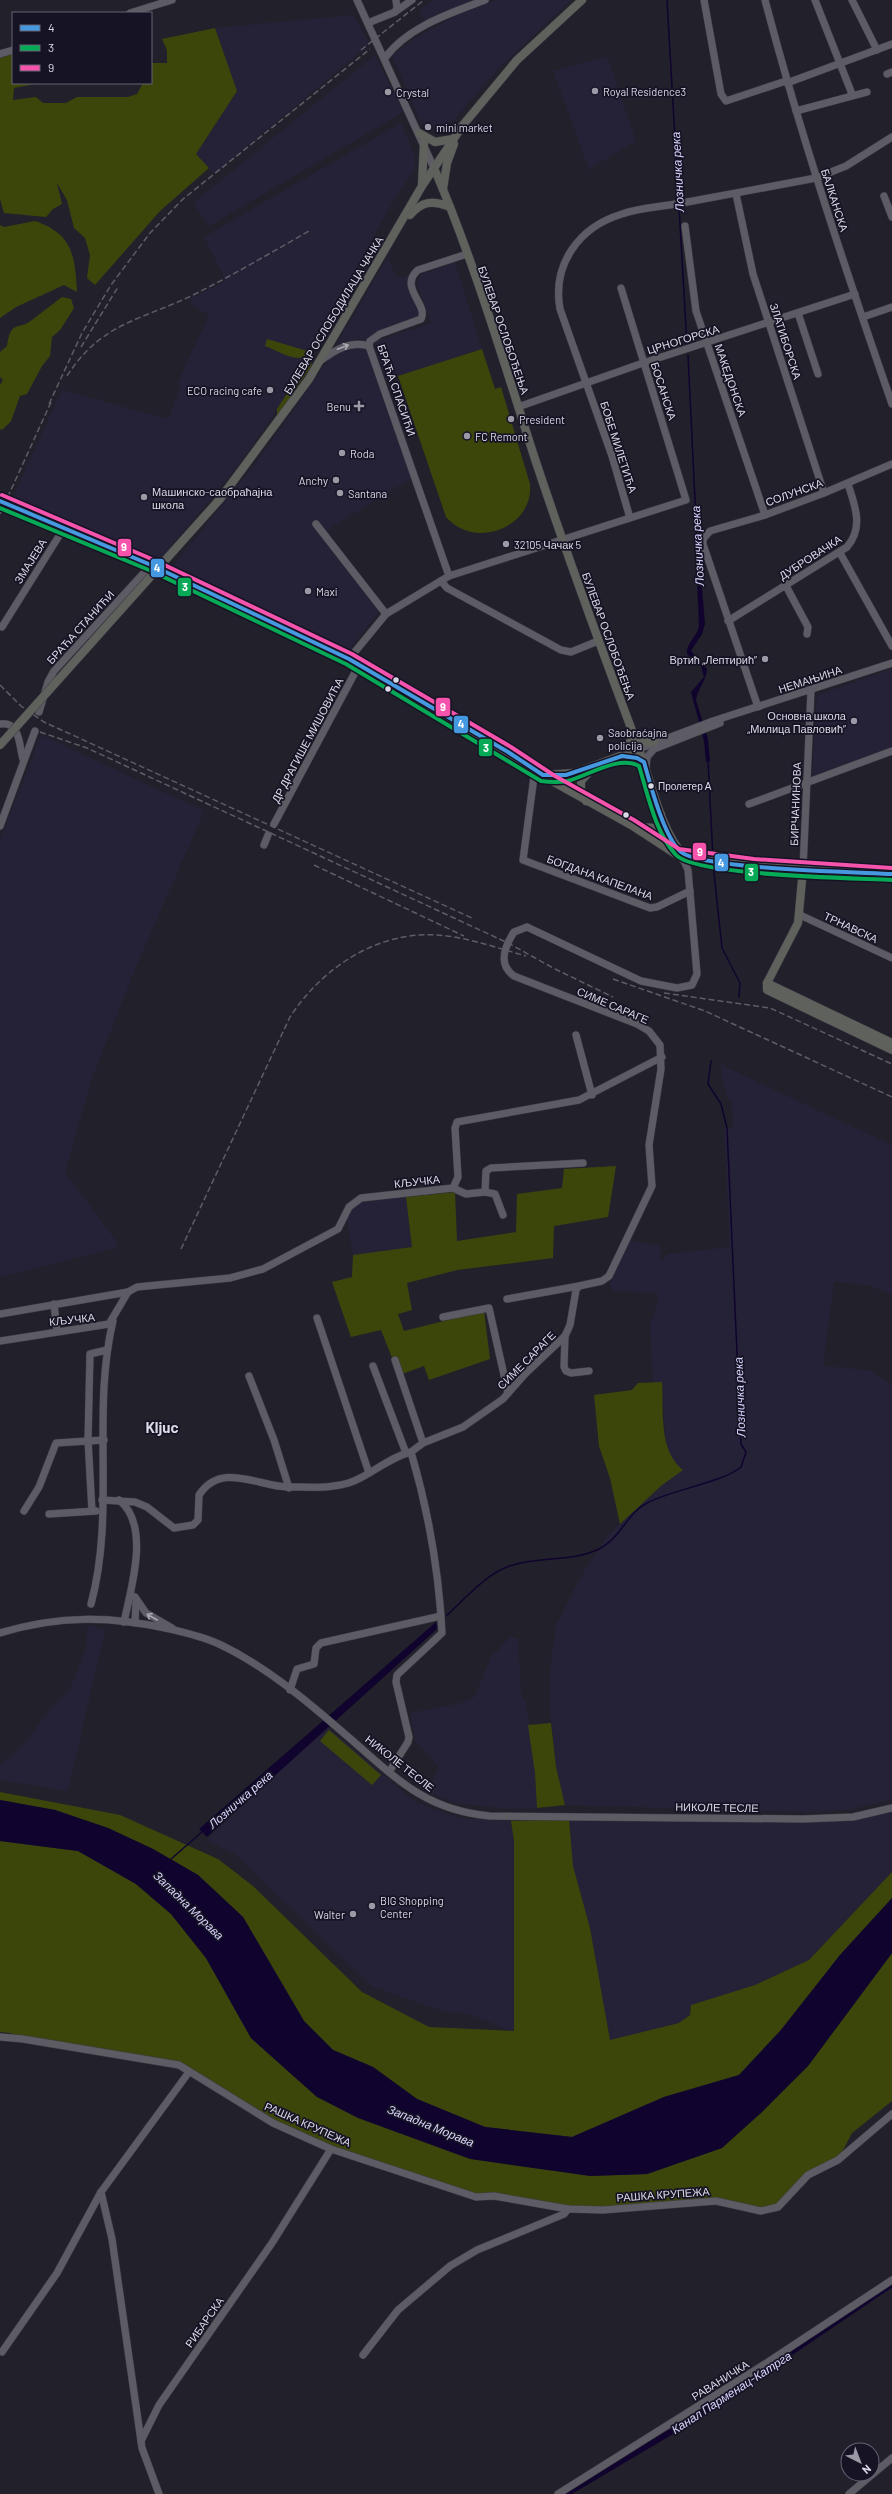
<svg xmlns="http://www.w3.org/2000/svg" width="892" height="2494" viewBox="0 0 892 2494" font-family="Barlow,sans-serif">
  <style>
    .built { fill: #252238 }
    .green { fill: #3c460b }
    .water { fill: #10042e }
    .lines { fill: none; stroke-linecap: round; stroke-linejoin: round }
    .stream { stroke: #10042e; stroke-width: 1.5 }
    .canal { stroke: #10042e; stroke-width: 6 }
    .minor-casing { stroke: #3d3c45; stroke-width: 8 }
    .major-casing { stroke: #3d3c45; stroke-width: 9 }
    .minor { stroke: #5d5c64; stroke-width: 7 }
    .major { stroke: #5f615c; stroke-width: 8 }
    .rail { stroke: #5e5d65; stroke-width: 1.5; stroke-dasharray: 6 3; stroke-linecap: butt }
    .major-bridge-casing { stroke: #3d3c45; stroke-width: 9; stroke-linecap: butt }
    .major-bridge { stroke: #5f615c; stroke-width: 8 }
    .bus-1-casing { stroke: #161325; stroke-width: 7 }
    .bus-2-casing { stroke: #161325; stroke-width: 7 }
    .bus-3-casing { stroke: #161325; stroke-width: 7 }
    .bus-1 { stroke: #4699e1; stroke-width: 4 }
    .bus-2 { stroke: #06aa56; stroke-width: 4 }
    .bus-3 { stroke: #f653ac; stroke-width: 4 }
    .oneway { stroke: #a8a8b2 }
    .poi-dot { fill: #9a99a5; stroke: #161325; stroke-width: 1.5 }
    .bus-dot { fill: #dadae6; stroke: #161325; stroke-width: 1.5 }
    .labels { text-anchor: middle; dominant-baseline: central; stroke-width: 3.5; stroke-linejoin: round; paint-order: stroke }
    .bus-label { font-size: 10px; fill: #dadae6; stroke: #161325; text-anchor: start }
    .poi-label { font-size: 11px; fill: #dadae6; stroke: #161325; text-anchor: start }
    .street-label { font-size: 11px; fill: #dadae6; stroke: #161325 }
    .water-label { font-size: 12px; font-style: italic; fill: #d8d5fd; stroke: #161325 }
    .district-label { font-size: 15px; font-weight: bold; fill: #dadae6; stroke: #161325 }
    .line-badge { stroke: #161325; stroke-width: 1.5 }
    .badge-label { font-size: 11px; text-anchor: middle; font-weight: bold; fill: #fff }
  </style>
  <rect width="100%" height="100%" fill="#22212b"/>
  <g class="built">
    <polygon points="433,0 472,0 447,12 445,10 426,22 419,11"/>
    <polygon points="497,0 571,0 500,67 453,121 431,128 421,122 392,55 415,38 457,15"/>
    <polygon points="353,15 370,44 214,174 196,154 237,91 215,28"/>
    <polygon points="375,55 403,110 400,114 209,226 193,203"/>
    <polygon points="607,56 636,141 589,169 553,71"/>
    <polygon points="401,123 415,157 415,169 391,205 315,345 308,348 313,351 270,420 238,466 158,562 11,501 62,390 168,419 181,386 177,384 209,315 193,306 190,299 226,281 204,237"/>
    <polygon points="391,251 389,260 392,268 395,275 401,277 409,276 420,313 416,318 367,340 359,339 336,346"/>
    <polygon points="455,262 482,349 386,380 375,347 376,341 431,323 417,283 420,275"/>
    <polygon points="356,346 367,348 412,478 319,535 379,611 348,652 171,568 259,459 331,356"/>
    <polygon points="892,669 892,747 812,776 817,695"/>
    <polygon points="41,735 204,811 133,974 92,1078 65,1172 118,1244 115,1248 0,1277 0,840"/>
    <polygon points="721,1065 892,1145 892,1295 868,1285 834,1282 823,1366 868,1370 892,1384 892,1799 853,1809 807,1812 565,1805 556,1767 550,1712 550,1670 556,1626 577,1583 607,1536 661,1486 683,1470 672,1462 666,1448 662,1382 653,1382 650,1324 656,1310 658,1293 614,1291 609,1282 628,1240 660,1246 661,1260 668,1254 730,1247 724,1128 733,1127 732,1099 729,1100 723,1084"/>
    <polygon points="406,1197 412,1247 353,1255 347,1219 353,1206 361,1201"/>
    <polygon points="88,1625 105,1630 68,1791 0,1780 0,1766 25,1743 50,1709 70,1689 86,1648"/>
    <polygon points="510,1637 518,1638 521,1695 526,1702 535,1773 537,1808 511,1809 455,1803 427,1792 439,1767 415,1741 410,1713 461,1703 474,1698 491,1657"/>
    <polygon points="327,1727 417,1803 461,1818 511,1821 514,1841 514,2032 466,2013 445,2012 371,1986 236,1855 206,1840"/>
    <polygon points="892,1811 892,1872 809,1960 755,1985 691,2005 690,2015 679,2023 610,2040 590,1928 573,1866 569,1819 796,1822"/>
  </g>
  <g class="green">
    <polygon points="215,28 237,91 196,154 209,168 160,211 95,285 87,278 90,255 85,238 74,228 67,200 57,183 62,204 53,209 46,217 4,213 0,199 0,58 13,53 13,83 40,83 14,88 13,100 36,97 43,103 66,103 77,97 128,97 137,94 143,83 151,83 151,63 167,63 167,50 162,39"/>
    <path d="M35,221c38,13 40,35 42,71l-13,-7 -48,22 -16,11v-93l4,2z"/>
    <path d="M62,297l9,2 3,9 -14,22 -8,7 -2,19 -8,10 -15,28 -7,2 -9,25 -9,9 -2,-1v-44l3,-5 -3,-3v-25l7,-6c4,-27 11,-15 25,-26 10,-8 20,-15 30,-23z"/>
    <path d="M267,339l44,13c-12,14 -32,-1 -46,-6z"/>
    <path d="M482,349l13,40 6,-2 29,97c4,44 -56,66 -84,33l-48,-141z"/>
    <polygon points="310,363 312,364 311,367 277,416 277,409 304,367"/>
    <polygon points="580,774 576,780 576,790 557,778"/>
    <polygon points="616,1166 608,1217 554,1226 553,1258 457,1270 407,1283 412,1310 398,1314 404,1331 484,1311 490,1359 429,1380 424,1366 399,1375 381,1330 351,1337 332,1282 352,1277 353,1255 412,1247 406,1197 455,1192 457,1241 516,1232 517,1194 562,1188 564,1169"/>
    <path d="M662,1382c2,30 -4,68 21,88l-22,16 -41,38 -10,-46 -11,-32 -5,-51 38,-5 6,-7z"/>
    <polygon points="551,1723 556,1767 565,1805 537,1808 535,1773 528,1725"/>
    <polygon points="329,1730 381,1775 372,1785 320,1741"/>
    <polygon points="0,1792 120,1815 218,1859 253,1886 362,1992 429,2027 514,2031 514,1841 511,1821 569,1819 573,1866 590,1928 610,2040 679,2023 690,2015 691,2005 755,1985 809,1960 892,1872 892,1898 840,1955 781,2030 739,2075 664,2097 572,2137 485,2127 417,2099 373,2067 333,2050 304,2021 243,1917 198,1875 153,1849 108,1828 55,1810 0,1800"/>
    <polygon points="0,1841 78,1851 136,1884 171,1914 206,1958 251,2038 317,2097 590,2176 647,2174 722,2148 808,2066 892,1953 892,2101 852,2133 838,2160 808,2175 778,2207 761,2211 716,2201 603,2210 476,2197 331,2149 273,2123 179,2065 23,2039 10,2033 0,2032"/>
  </g>
  <g class="water">
    <path d="M695,539h3l7,85 -3,10 -11,17 16,18c-1,13 -9,19 -11,31l12,39 2,22 -4,1 -2,-21 -13,-49 13,-15 -3,-11 -14,-12c-1,-11 10,-17 12,-28z"/>
    <polygon points="436,1622 437,1629 207,1837 199,1829"/>
    <polygon points="0,1800 55,1810 108,1828 153,1849 198,1875 243,1917 304,2021 333,2050 373,2067 417,2099 485,2127 572,2137 664,2097 739,2075 781,2030 840,1955 892,1898 892,1953 808,2066 761,2113 722,2148 647,2174 590,2176 470,2159 358,2118 317,2097 251,2038 206,1958 171,1914 136,1884 78,1851 0,1841"/>
  </g>
  <g class="lines">
    <g class="stream">
      <polyline points="667,0 687,345"/>
      <polyline points="688,355 697,541"/>
      <polyline points="708,760 713,858"/>
      <polyline points="713,864 722,948 740,983 739,997"/>
      <path d="M446,1616c19,-17 41,-44 67,-51 28,-9 59,-3 86,-16 21,-10 28,-36 48,-46 24,-13 77,-21 94,-36l5,-15 -5,-8 -14,-316 -6,-24 -13,-20 3,-23"/>
      <polyline points="170,1860 203,1831"/>
    </g>
    <polyline class="canal" points="566,2494 691,2420 892,2284"/>
    <defs>
      <g id="minor">
        <polyline points="357,0 434,168"/>
        <polyline points="704,0 721,94 726,101 786,81"/>
        <path d="M765,0c36,137 81,271 127,404"/>
        <polyline points="815,0 852,94"/>
        <polyline points="852,0 877,50"/>
        <polyline points="395,12 412,0"/>
        <polyline points="130,13 172,0"/>
        <polyline points="368,23 395,12 397,8 396,0"/>
        <polyline points="0,54 13,50"/>
        <path d="M385,58c22,-31 66,-45 100,-58"/>
        <polyline points="887,74 892,72"/>
        <polyline points="787,83 892,44"/>
        <polyline points="796,111 867,92"/>
        <polyline points="736,194 753,274 824,493"/>
        <polyline points="884,196 892,217"/>
        <polyline points="682,203 816,178 846,166 892,137"/>
        <polyline points="685,226 696,311 765,515"/>
        <polyline points="798,313 818,374"/>
        <polyline points="863,317 892,307"/>
        <path d="M320,361c15,-11 31,-21 49,-15"/>
        <polyline points="518,407 643,363 855,294"/>
        <path d="M630,518l-18,-62 -52,-147c-8,-45 19,-82 62,-95 17,-6 36,-7 54,-10"/>
        <polyline points="316,524 386,614"/>
        <polyline points="840,553 892,646"/>
        <path d="M449,576l-80,-230 1,-5 10,-7 41,-15c8,-14 -23,-32 -3,-49l49,-16"/>
        <polyline points="441,581 447,588 561,650 571,652 598,641"/>
        <polyline points="786,586 808,627 807,634"/>
        <path d="M728,621l119,-74c17,-20 8,-41 1,-63"/>
        <polyline points="2,627 64,528"/>
        <polyline points="349,659 386,614 449,576 686,500 621,288"/>
        <polyline points="811,690 803,869 892,874"/>
        <polyline points="758,707 703,544 703,539 710,531 765,515 824,493 892,464"/>
        <polyline points="39,712 48,682 54,671 151,565"/>
        <path d="M0,724c21,-3 19,23 23,35"/>
        <polyline points="639,749 713,721 892,663"/>
        <polyline points="646,768 647,757 654,749 720,723"/>
        <polyline points="535,769 523,860 650,908 657,907 690,891"/>
        <polyline points="749,804 892,751"/>
        <polyline points="274,824 359,665"/>
        <polyline points="0,826 35,731"/>
        <polyline points="264,845 268,835"/>
        <polyline points="800,915 892,958"/>
        <polyline points="576,1035 592,1095"/>
        <polyline points="453,1188 466,1194 485,1192 486,1171 491,1168 583,1163"/>
        <polyline points="485,1192 495,1194 503,1215"/>
        <polyline points="507,1299 579,1286"/>
        <polyline points="54,1304 57,1331"/>
        <polyline points="0,1314 128,1292"/>
        <polyline points="443,1317 489,1308 508,1393"/>
        <polyline points="317,1318 369,1473"/>
        <polyline points="565,1336 564,1367 566,1371 571,1373 589,1371"/>
        <polyline points="0,1341 109,1324 128,1292 137,1287 230,1278 263,1269 338,1229 349,1207 361,1198 453,1188 458,1177 455,1128 457,1122 579,1100 662,1057"/>
        <polyline points="395,1360 423,1443"/>
        <polyline points="373,1366 406,1453"/>
        <polyline points="249,1376 274,1440 289,1488"/>
        <path d="M102,1500l33,2 12,5 27,21 19,-3 5,-5 1,-25c23,-35 61,-7 91,-8 20,0 45,2 64,-6 19,-8 36,-24 57,-29"/>
        <path d="M119,1500c32,25 12,88 5,122"/>
        <polyline points="24,1511 39,1487 56,1443 104,1440"/>
        <polyline points="92,1511 88,1440 90,1354 107,1350"/>
        <polyline points="49,1514 96,1511"/>
        <polyline points="135,1597 146,1613 172,1628"/>
        <path d="M91,1604c25,-92 0,-191 22,-283"/>
        <polyline points="135,1623 136,1601"/>
        <path d="M0,1633c59,-18 110,-17 170,-4 17,4 35,8 51,16 46,22 87,57 125,90 48,41 77,75 144,81l313,3 50,-2 39,-9"/>
        <polyline points="290,1690 297,1669 314,1664 316,1648 321,1643 441,1616"/>
        <path d="M389,1772l19,-30 1,-5 -13,-55 1,-7 45,-42c-3,-61 -14,-123 -31,-181l12,-9 40,-16 40,-28 22,-25 40,-38 5,-11 6,-35 3,-4 23,-5 7,-5 43,-90 -3,-41 12,-76 -1,-24 -11,-14 -12,-7 -123,-48c-17,-12 -9,-30 0,-44l13,-5 114,54 36,7 15,-3 5,-11 -9,-104 -4,-9 -6,-6"/>
        <polyline points="0,2037 23,2039 179,2065 273,2123 331,2149 476,2197 494,2196 568,2209 603,2210 716,2201 761,2211 778,2207 808,2175 838,2160 892,2114"/>
        <polyline points="101,2192 112,2239 142,2448 159,2494"/>
        <polyline points="2,2352 57,2273 101,2192 189,2072"/>
        <polyline points="363,2355 398,2310 450,2266 477,2250 564,2214 568,2209"/>
        <polyline points="141,2441 159,2405 272,2243 331,2149"/>
        <polyline points="558,2494 765,2364 892,2280"/>
        <polyline points="849,2494 892,2458"/>
      </g>
      <g id="major">
        <polyline points="419,133 435,142 453,139"/>
        <path d="M434,168c40,93 69,192 100,288 32,97 67,192 103,288 12,30 24,90 47,111"/>
        <polyline points="422,184 424,143"/>
        <polyline points="443,189 447,163 454,144"/>
        <path d="M410,215c12,-14 22,-15 40,-8"/>
        <polyline points="220,499 309,379 422,186 463,125 517,60 582,0"/>
        <polyline points="0,501 151,565 349,659 508,752 552,781 631,825 677,855 702,860 803,869 798,923 767,983 767,990 892,1050"/>
        <polyline points="635,735 645,742 654,742"/>
        <polyline points="623,755 629,748 632,732"/>
        <polyline points="543,775 575,773 639,749"/>
        <polyline points="586,801 581,790 581,781 592,769"/>
        <polyline points="637,827 656,828 659,825 661,815"/>
        <polyline points="767,983 892,1043"/>
      </g>
    </defs>
    <use href="#minor" class="minor-casing"/>
    <use href="#major" class="major-casing"/>
    <use href="#minor" class="minor"/>
    <use href="#major" class="major"/>
    <g class="rail">
      <polyline points="361,50 424,0"/>
      <polyline points="81,347 118,287"/>
      <path d="M67,376c35,-55 77,-56 130,-83 38,-19 75,-41 112,-62"/>
      <polyline points="49,404 82,333 111,285 150,233 183,199 370,49"/>
      <polyline points="0,514 52,400"/>
      <polyline points="0,685 21,706 44,722 472,918"/>
      <polyline points="40,732 87,748 508,943 555,969 613,997"/>
      <polyline points="314,865 464,936"/>
      <polyline points="613,979 705,1011 892,1097"/>
      <polyline points="664,993 770,1008 892,1064"/>
      <path d="M181,1249l109,-232c32,-49 87,-86 147,-82 30,2 60,13 89,21"/>
    </g>
    <defs>
      <polyline id="major-bridge" points="0,745 220,499"/>
    </defs>
    <use href="#major-bridge" class="major-bridge-casing"/>
    <use href="#major-bridge" class="major-bridge"/>
    <defs>
      <path id="bus-1" d="M0,501l151,64 198,94 159,93 35,23h23l56,-19 15,2 7,4c6,21 20,76 37,90 21,17 176,20 211,22"/>
      <path id="bus-2" d="M0,508l149,62 197,94 195,117c8,1 20,1 27,0 21,-6 51,-26 71,-15 9,29 16,66 37,89 19,21 181,23 216,25"/>
      <polyline id="bus-3" points="2,495 154,560 352,654 511,747 555,776 634,820 679,849 754,859 892,868"/>
    </defs>
    <use href="#bus-1" class="bus-1-casing"/>
    <use href="#bus-2" class="bus-2-casing"/>
    <use href="#bus-3" class="bus-3-casing"/>
    <use href="#bus-1" class="bus-1"/>
    <use href="#bus-2" class="bus-2"/>
    <use href="#bus-3" class="bus-3"/>
  </g>
  <defs><path id="oneway-shaft" d="M-6 0H5M1.5-3L5.5 0L1.5 3" fill="none" stroke-width="1.6" stroke-linecap="round" stroke-linejoin="round"/></defs>
  <g class="oneway">
    <use href="#oneway-shaft" transform="translate(343 347) rotate(-21)"/>
    <use href="#oneway-shaft" transform="translate(152 1617) rotate(-150)"/>
  </g>
  <g class="poi-dot">
    <circle cx="595" cy="91" r="4"/>
    <circle cx="388" cy="92" r="4"/>
    <circle cx="428" cy="127" r="4"/>
    <circle cx="270" cy="390" r="4"/>
    <path d="M357 400h4v4h4v4h-4v4h-4v-4h-4v-4h4z"/>
    <circle cx="511" cy="419" r="4"/>
    <circle cx="467" cy="436" r="4"/>
    <circle cx="342" cy="453" r="4"/>
    <circle cx="336" cy="480" r="4"/>
    <circle cx="340" cy="493" r="4"/>
    <circle cx="144" cy="497" r="4"/>
    <circle cx="506" cy="544" r="4"/>
    <circle cx="308" cy="591" r="4"/>
    <circle cx="765" cy="659" r="4"/>
    <circle cx="854" cy="721" r="4"/>
    <circle cx="600" cy="738" r="4"/>
    <circle cx="372" cy="1906" r="4"/>
    <circle cx="353" cy="1914" r="4"/>
  </g>
  <g class="bus-dot">
    <circle cx="396" cy="680" r="3.5"/>
    <circle cx="388" cy="689" r="3.5"/>
    <circle cx="651" cy="786" r="3.5"/>
    <circle cx="626" cy="815" r="3.5"/>
  </g>
  <g class="labels">
    <g class="bus-label">
      <text x="658" y="786">Пролетер А</text>
    </g>
    <g class="poi-label">
      <text x="603" y="91">Royal Residence3</text>
      <text x="396" y="92">Crystal</text>
      <text x="436" y="127">mini market</text>
      <text x="262" y="390" text-anchor="end">ECO racing cafe</text>
      <text x="351" y="406" text-anchor="end">Benu</text>
      <text x="519" y="419">President</text>
      <text x="475" y="436">FC Remont</text>
      <text x="350" y="453">Roda</text>
      <text x="328" y="480" text-anchor="end">Anchy</text>
      <text x="152" y="491">Машинско-саобраћајна<tspan x="152" dy="13">школа</tspan></text>
      <text x="348" y="493">Santana</text>
      <text x="514" y="544">32105 Чачак 5</text>
      <text x="316" y="591">Maxi</text>
      <text x="757" y="659" text-anchor="end">Вртић „Лептирић”</text>
      <text x="846" y="715" text-anchor="end">Основна школа<tspan x="846" dy="13">„Милица Павловић”</tspan></text>
      <text x="608" y="732">Saobraćajna<tspan x="608" dy="13">policija</tspan></text>
      <text x="380" y="1900">BIG Shopping<tspan x="380" dy="13">Center</tspan></text>
      <text x="345" y="1914" text-anchor="end">Walter</text>
    </g>
    <g class="street-label">
      <text transform="translate(835 200) rotate(72)">БАЛКАНСКА</text>
      <text transform="translate(333 315) rotate(-59)">БУЛЕВАР ОСЛОБОДИЛАЦА ЧАЧКА</text>
      <text transform="translate(504 330) rotate(71)">БУЛЕВАР ОСЛОБОЂЕЊА</text>
      <text transform="translate(683 339) rotate(-17)">ЦРНОГОРСКА</text>
      <text transform="translate(786 341) rotate(72)">ЗЛАТИБОРСКА</text>
      <text transform="translate(731 380) rotate(71)">МАКЕДОНСКА</text>
      <text transform="translate(397 390) rotate(71)">БРАЋА СПАСИЋИ</text>
      <text transform="translate(664 391) rotate(72)">БОСАНСКА</text>
      <text transform="translate(619 447) rotate(72)">БОБЕ МИЛЕТИЋА</text>
      <text transform="translate(794 492) rotate(-20)">СОЛУНСКА</text>
      <text transform="translate(810 557) rotate(-33)">ДУБРОВАЧКА</text>
      <text transform="translate(30 561) rotate(-58)">ЗМАЈЕВА</text>
      <text transform="translate(80 627) rotate(-48)">БРАЋА СТАНИЋИ</text>
      <text transform="translate(609 636) rotate(70)">БУЛЕВАР ОСЛОБОЂЕЊА</text>
      <text transform="translate(810 679) rotate(-18)">НЕМАЊИНА</text>
      <text transform="translate(307 740) rotate(-62)">ДР ДРАГИШЕ МИШОВИЋА</text>
      <text transform="translate(795 804) rotate(-88)">БИРЧАНИНОВА</text>
      <text transform="translate(600 877) rotate(20)">БОГДАНА КАПЕЛАНА</text>
      <text transform="translate(851 927) rotate(25)">ТРНАВСКА</text>
      <text transform="translate(613 1005) rotate(23)">СИМЕ САРАГЕ</text>
      <text transform="translate(417 1181) rotate(-6)">КЉУЧКА</text>
      <text transform="translate(72 1319) rotate(-6)">КЉУЧКА</text>
      <text transform="translate(526 1360) rotate(-45)">СИМЕ САРАГЕ</text>
      <text transform="translate(400 1763) rotate(38)">НИКОЛЕ ТЕСЛЕ</text>
      <text transform="translate(717 1807) rotate(1)">НИКОЛЕ ТЕСЛЕ</text>
      <text transform="translate(308 2124) rotate(24)">РАШКА КРУПЕЖА</text>
      <text transform="translate(663 2194) rotate(-4)">РАШКА КРУПЕЖА</text>
      <text transform="translate(204 2322) rotate(-55)">РИБАРСКА</text>
      <text transform="translate(720 2380) rotate(-32)">РАВАНИЧКА</text>
    </g>
    <g class="water-label">
      <text transform="translate(677 172) rotate(-93)">Лозничка река</text>
      <text transform="translate(697 546) rotate(-93)">Лозничка река</text>
      <text transform="translate(739 1397) rotate(-92)">Лозничка река</text>
      <text transform="translate(240 1799) rotate(-41)">Лозничка река</text>
      <text transform="translate(189 1905) rotate(44)">Западна Морава</text>
      <text transform="translate(431 2125) rotate(22)">Западна Морава</text>
      <text transform="translate(731 2392) rotate(-33)">Канал Парменац-Катрга</text>
    </g>
    <g class="district-label">
      <text x="162" y="1427">Kljuc</text>
    </g>
  </g>
  <g class="line-badge">
    <rect x="117" y="538" width="15" height="19" rx="4" fill="#f653ac"/>
    <rect x="150" y="558" width="15" height="20" rx="4" fill="#4699e1"/>
    <rect x="177" y="577" width="15" height="20" rx="4" fill="#06aa56"/>
    <rect x="435" y="697" width="16" height="20" rx="4" fill="#f653ac"/>
    <rect x="453" y="715" width="16" height="19" rx="4" fill="#4699e1"/>
    <rect x="478" y="738" width="15" height="19" rx="4" fill="#06aa56"/>
    <rect x="692" y="842" width="15" height="19" rx="4" fill="#f653ac"/>
    <rect x="714" y="853" width="15" height="19" rx="4" fill="#4699e1"/>
    <rect x="744" y="863" width="15" height="19" rx="4" fill="#06aa56"/>
  </g>
  <g class="badge-label">
    <text x="124" y="551">9</text>
    <text x="157" y="572">4</text>
    <text x="185" y="591">3</text>
    <text x="443" y="711">9</text>
    <text x="461" y="728">4</text>
    <text x="486" y="752">3</text>
    <text x="700" y="856">9</text>
    <text x="721" y="867">4</text>
    <text x="751" y="876">3</text>
  </g>
  <rect x="12" y="12" width="140" height="72" fill="#161325" stroke="#646372"/>
  <rect x="20" y="25" width="20" height="6" fill="#4699e1" stroke="#646372"/>
  <text x="48" y="32" font-size="12" fill="#dadae6">4</text>
  <rect x="20" y="45" width="20" height="6" fill="#06aa56" stroke="#646372"/>
  <text x="48" y="52" font-size="12" fill="#dadae6">3</text>
  <rect x="20" y="65" width="20" height="6" fill="#f653ac" stroke="#646372"/>
  <text x="48" y="72" font-size="12" fill="#dadae6">9</text>
  <g transform="translate(860 2462) rotate(138)"><circle r="19" fill="#161325" stroke="#646372"/>
  <path d="M0-3L7 15L0 10L-7 15Z" fill="#9a99a5"/>
  <text y="-6" font-size="11" font-weight="bold" text-anchor="middle" fill="#dadae6">N</text>
  </g>
</svg>
